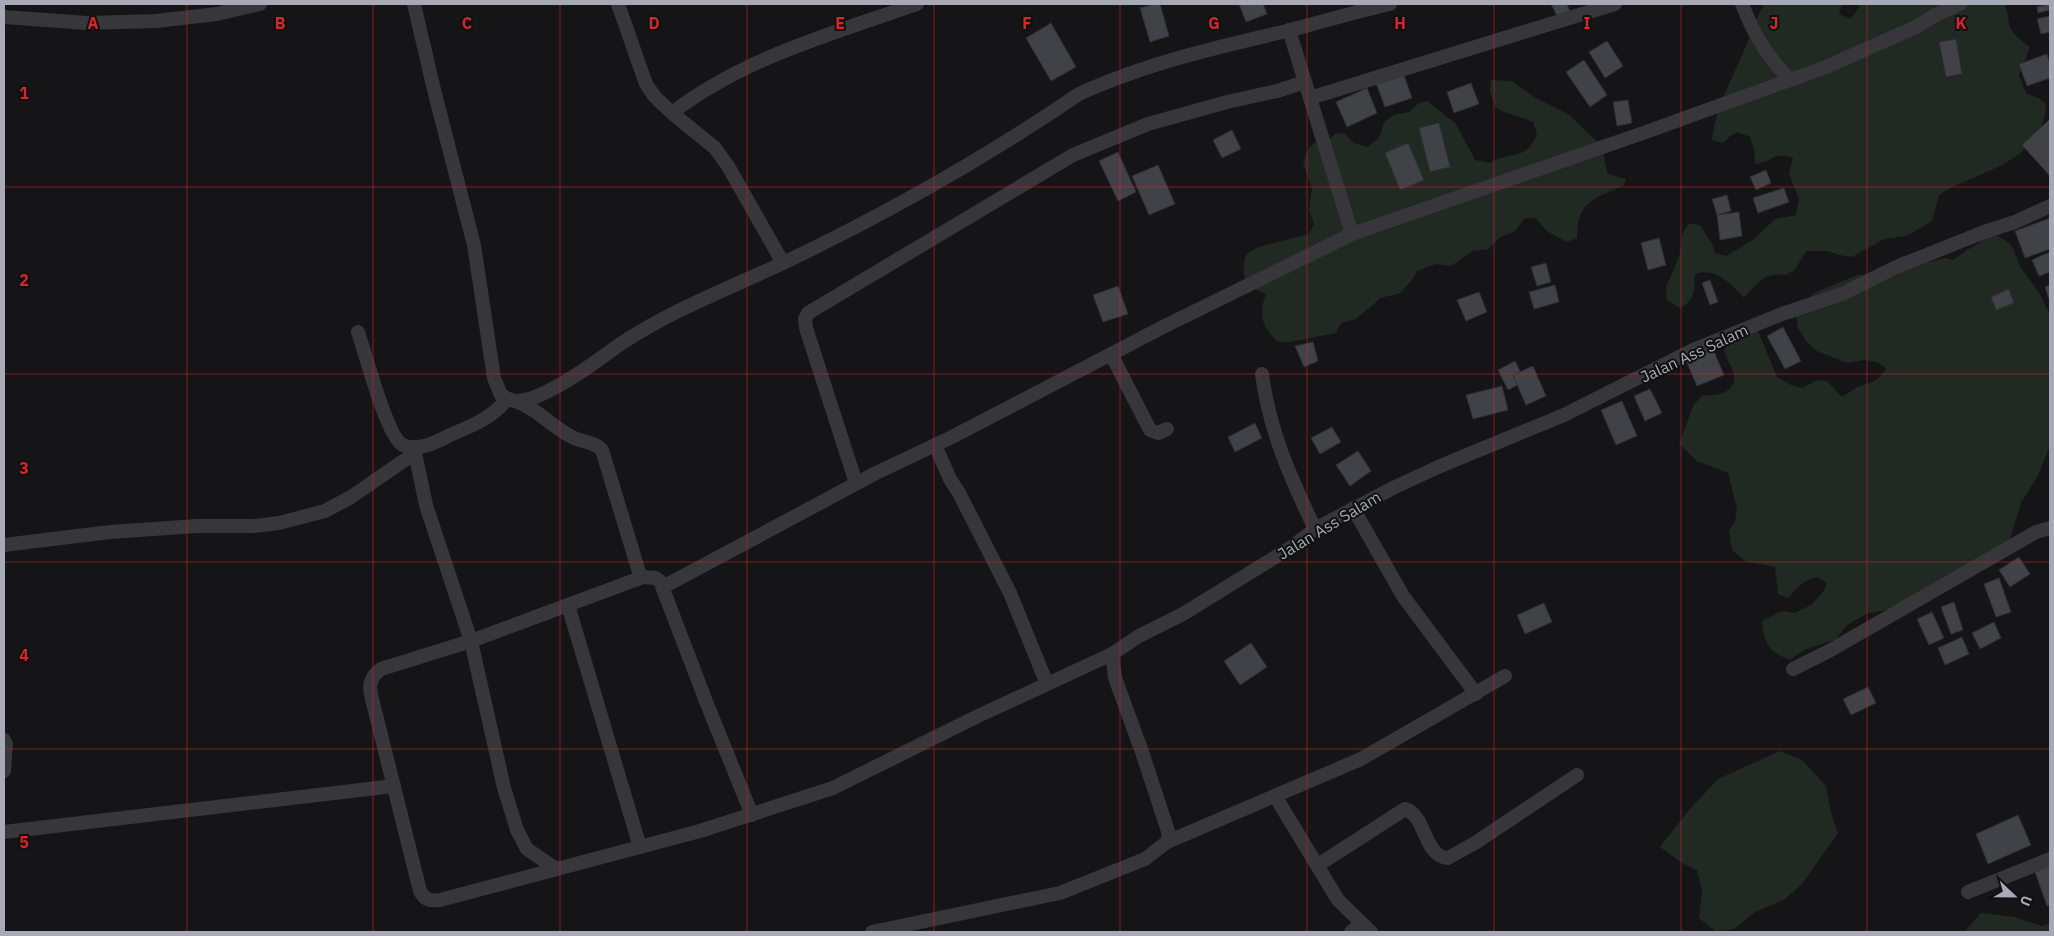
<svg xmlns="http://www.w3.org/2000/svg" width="2054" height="936" viewBox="0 0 2054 936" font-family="'IBM Plex Sans',sans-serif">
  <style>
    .green { fill: #212923 }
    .building { fill: #414247; stroke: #2f2f33 }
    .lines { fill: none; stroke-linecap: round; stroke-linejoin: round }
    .street { stroke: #36363b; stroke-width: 14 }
    .grid { fill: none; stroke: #d62828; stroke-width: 1; stroke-opacity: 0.55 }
    .labels { text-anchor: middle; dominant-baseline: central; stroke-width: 4; stroke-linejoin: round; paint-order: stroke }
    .street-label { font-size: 16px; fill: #a7aab6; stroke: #101012 }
    .grid-label { font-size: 16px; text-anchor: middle; font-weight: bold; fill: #d62828; stroke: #101012; stroke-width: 4; stroke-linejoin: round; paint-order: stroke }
  </style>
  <rect width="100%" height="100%" fill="#151517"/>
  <g class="green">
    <path d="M1765,4h77l-3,10 12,5 10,-15 42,1 1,-1h100c6,11 3,15 6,23 3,8 13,15 20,20l-11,28 7,18 12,5 8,6c-3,60 -68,66 -107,91l-7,26 -25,15 -23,3 -32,18 -13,-2 -11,-4h-22l-11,19 -10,5c-19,-4 -29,9 -41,23 -13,-14 -28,-31 -49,-24 -1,16 1,26 -15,34l-13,-8 -1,-13 13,-30 4,-24 6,-10 12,3 11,18 3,9 11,3 27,-16 22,-21 21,-4 3,-16 -10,-25 4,-16c-19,-7 -20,4 -38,6l-1,-14 -4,-13 -12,-5 -8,4 -7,7 -11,-3c4,-34 21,-63 34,-94 7,-15 9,-29 19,-42z"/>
    <path d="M1491,80l21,1 22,16 34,17 35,33 2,17 3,10 18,5 -2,6c-29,14 -47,15 -47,53l-10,4 -19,-10 -13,-14h-10l-10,13 -16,7 -11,11 -15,2 -22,15 -15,-2 -19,7 -5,9 -12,13 -19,5 -25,21 -15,4 -5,10 -46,9h-12c-16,-15 -20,-27 -12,-48 -21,-8 -26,-18 -20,-39l12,-8 51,-13 5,-10 -5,-14 3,-21 -9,-27 6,-14 8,-7 13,-2 5,-5 9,-1 10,10 13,4 12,-9 5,-16 10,-7 15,-3 10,-9 8,-2 29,23 19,36 15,3c22,-13 36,-1 47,-29l-4,-12c-13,-6 -28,-8 -38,-15l-5,-16z"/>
    <path d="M1991,232l17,10 6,8 6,17 19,25 11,23v131l-13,31 -16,26 -13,43 -120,64 -19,3 -21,11 -12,15 -32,11 -14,10c-21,-8 -26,-16 -28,-39l20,-10 13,2 16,-8 12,-13 4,-9 -11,-6c-13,4 -19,10 -28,21l-10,-4 -3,-27 -30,-6 -13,-11 -3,-19 6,-10 2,-12 -9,-36 -31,-12 -18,-17 15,-40 9,-9c11,1 32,-1 31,-18 0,-7 -8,-19 -10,-27l10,-16 24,-3 19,46 14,8 12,3 14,-8 10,1 15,16c5,-3 9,-6 14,-9 14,-7 21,-4 30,-20l-9,-6 -13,-2 -17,3 -30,-12 -11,-10 -8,-13 -2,-13 3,-8 15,-14 43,-18 16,-1 29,-18h13l15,6 14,-4 10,2c13,-12 26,-15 37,-28z"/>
    <polygon points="1780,751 1802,760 1826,786 1831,813 1838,833 1802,884 1785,899 1755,912 1734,929 1715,931 1699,918 1702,891 1697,870 1682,863 1660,847 1689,810 1718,779"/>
    <polygon points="1981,913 2014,917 2042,926 2050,923 2050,932 1964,932"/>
  </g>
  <g class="building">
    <polygon points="1155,4 1160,4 1169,36 1150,42 1140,8"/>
    <polygon points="1239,4 1263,4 1267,14 1246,22"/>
    <polygon points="1551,4 1567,4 1570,12 1558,18"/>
    <polygon points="2050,4 2050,10 2038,13 2037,7"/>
    <polygon points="2050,16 2050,32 2041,34 2037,19"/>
    <polygon points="1051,23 1076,67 1051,81 1026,38"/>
    <polygon points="1956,39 1962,74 1946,77 1939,42"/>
    <polygon points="1607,41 1623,66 1605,78 1589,52"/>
    <polygon points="2047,54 2050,65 2050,78 2027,86 2019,64"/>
    <polygon points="1584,60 1607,95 1590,107 1566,72"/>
    <polygon points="1403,73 1412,98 1385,107 1376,83"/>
    <polygon points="1471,83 1479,104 1454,113 1447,92"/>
    <polygon points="1367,88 1377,113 1347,127 1336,102"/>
    <polygon points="1628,100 1632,123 1617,126 1613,102"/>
    <polygon points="2050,119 2050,176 2022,145"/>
    <polygon points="1439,123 1450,167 1430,172 1419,128"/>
    <polygon points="1232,130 1241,149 1222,158 1213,140"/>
    <polygon points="1408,143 1424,180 1400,190 1385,153"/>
    <polygon points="1118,152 1136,192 1118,201 1099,161"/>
    <polygon points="1158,165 1175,204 1149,215 1132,176"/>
    <polygon points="1766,170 1771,183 1756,190 1750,177"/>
    <polygon points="1784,188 1789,202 1758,213 1753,198"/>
    <polygon points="1727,195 1731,211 1717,215 1712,199"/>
    <polygon points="1739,212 1742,236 1720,240 1717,215"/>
    <polygon points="2050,218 2050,249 2025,258 2015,231"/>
    <polygon points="1659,238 1666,265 1648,270 1641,243"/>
    <polygon points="2050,252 2050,272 2039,276 2032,260"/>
    <polygon points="1546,263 1551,282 1537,286 1531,267"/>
    <polygon points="1710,280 1718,302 1710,305 1702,283"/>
    <polygon points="1555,285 1559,302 1534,309 1529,292"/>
    <polygon points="2050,285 2050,302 2045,287"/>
    <polygon points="1118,286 1128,314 1103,322 1093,295"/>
    <polygon points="2009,289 2014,303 1996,310 1991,297"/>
    <polygon points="1479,292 1487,312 1466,321 1457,300"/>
    <polygon points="1783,327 1801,361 1785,369 1767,336"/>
    <polygon points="1313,342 1318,361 1304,367 1295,346"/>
    <polygon points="1712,347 1724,375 1697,386 1685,358"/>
    <polygon points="1515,361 1525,381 1508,390 1498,370"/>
    <polygon points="1533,366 1546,396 1526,405 1513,375"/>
    <polygon points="1502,386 1508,410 1473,419 1466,395"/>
    <polygon points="1650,389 1662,413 1645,421 1634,396"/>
    <polygon points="1622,401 1637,436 1616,445 1601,410"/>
    <polygon points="1255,423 1262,438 1235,452 1228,437"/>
    <polygon points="1332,427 1341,442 1320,454 1311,438"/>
    <polygon points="1358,451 1371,471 1350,486 1336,465"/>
    <polygon points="2019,557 2030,574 2010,587 1999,570"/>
    <polygon points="1999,578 2011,612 1996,617 1984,584"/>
    <polygon points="1954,602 1963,630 1951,634 1941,607"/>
    <polygon points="1544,603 1552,622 1525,634 1517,615"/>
    <polygon points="1932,612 1944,638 1929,645 1917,619"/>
    <polygon points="1994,622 2001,638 1980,649 1972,633"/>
    <polygon points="1962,637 1969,654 1945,665 1938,648"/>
    <polygon points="1251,643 1267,667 1240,685 1224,661"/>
    <polygon points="1868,687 1876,703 1851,715 1843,699"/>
    <polygon points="2018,815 2031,845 1988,864 1976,834"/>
    <polygon points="2050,864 2050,905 2047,906 2034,869"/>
  </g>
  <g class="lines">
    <g class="street">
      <path d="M414,4l21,90 39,151 20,133 7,17c5,3 9,5 14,6 24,1 71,-32 90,-46 53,-40 119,-64 178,-92 103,-49 202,-105 296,-169 65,-30 138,-47 208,-63 34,-9 68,-19 103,-27"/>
      <polyline points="618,4 646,84 655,97 672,113 715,148 728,166 783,263"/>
      <path d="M1742,4c12,31 25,52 48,76"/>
      <polyline points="4,17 87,23 156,21 217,14 260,4"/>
      <polyline points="1289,30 1352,234"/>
      <polyline points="1310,98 1615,4"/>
      <path d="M672,113c71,-55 162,-80 245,-109"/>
      <path d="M358,332c7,20 29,106 45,113 15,7 34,-3 47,-10 21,-9 43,-17 57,-36"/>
      <polyline points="1111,354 1150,430 1158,433 1167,429"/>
      <path d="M1262,374c7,56 29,105 53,155"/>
      <path d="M515,401c25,9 36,26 59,37 9,4 21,4 28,12l37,122 4,5 13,1 4,3 47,123 45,111"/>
      <polyline points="935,445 950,479 959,493 1010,593 1047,684"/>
      <polyline points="414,448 426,505 471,641 504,788 517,830 527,849 556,869"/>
      <polyline points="856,483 806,328 805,319 808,313 1073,155 1148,124 1227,102 1277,91 1305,82"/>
      <polyline points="1353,508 1403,596 1476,694"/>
      <polyline points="4,545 110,532 197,526 254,526 279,523 325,511 351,497 415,453"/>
      <path d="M643,577l-172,64 -90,28c-18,13 -9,27 -5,46l44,176c5,9 9,10 20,9l260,-69 133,-43 145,-72 134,-62 27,-18 44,-22 107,-66 25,-19 78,-41 45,-21 126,-52 129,-65 89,-36 60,-20 52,-26 90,-36 31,-10 35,-16"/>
      <polyline points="663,587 876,473 952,437 1163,327 1352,234 1646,132 1826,67 1918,26 1935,15 1960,4"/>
      <polyline points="568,605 640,847"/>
      <polyline points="1793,669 1829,651 2036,532 2050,528"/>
      <polyline points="4,740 6,744 4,771"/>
      <polyline points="1275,796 1338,900 1371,932"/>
      <polyline points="4,832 394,786"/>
      <polyline points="1167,842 1361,759 1505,676"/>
      <path d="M1318,865l87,-56c22,7 18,47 43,49l27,-15 102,-68"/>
      <polyline points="1968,892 2050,859"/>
      <polyline points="872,932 1060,893 1145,859 1167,842 1169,835 1167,828 1141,749 1115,678 1112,654"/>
      <polyline points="1351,932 1361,923"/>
    </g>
  </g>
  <path class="grid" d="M187,4v928M373,4v928M560,4v928M747,4v928M934,4v928M1120,4v928M1307,4v928M1494,4v928M1681,4v928M1867,4v928M4,187h2046M4,374h2046M4,562h2046M4,749h2046"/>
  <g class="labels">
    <g class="street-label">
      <text transform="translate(1694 353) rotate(-25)">Jalan Ass Salam</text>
      <text transform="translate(1329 525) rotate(-31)">Jalan Ass Salam</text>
    </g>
  </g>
  <g class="grid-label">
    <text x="93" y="29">A</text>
    <text x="280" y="29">B</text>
    <text x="467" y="29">C</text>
    <text x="654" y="29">D</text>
    <text x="840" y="29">E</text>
    <text x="1027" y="29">F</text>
    <text x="1214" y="29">G</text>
    <text x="1400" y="29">H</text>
    <text x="1587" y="29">I</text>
    <text x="1774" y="29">J</text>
    <text x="1961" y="29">K</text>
    <text x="24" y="99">1</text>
    <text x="24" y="286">2</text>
    <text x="24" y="474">3</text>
    <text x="24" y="661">4</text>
    <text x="24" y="848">5</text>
  </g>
  <rect width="2054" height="936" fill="none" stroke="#a7aab6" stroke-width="10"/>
  <g transform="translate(2014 896) rotate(112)" stroke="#101012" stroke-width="4" paint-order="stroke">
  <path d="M0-4L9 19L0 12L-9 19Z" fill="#a7aab6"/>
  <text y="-8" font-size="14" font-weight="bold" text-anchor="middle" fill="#a7aab6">U</text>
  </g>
</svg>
